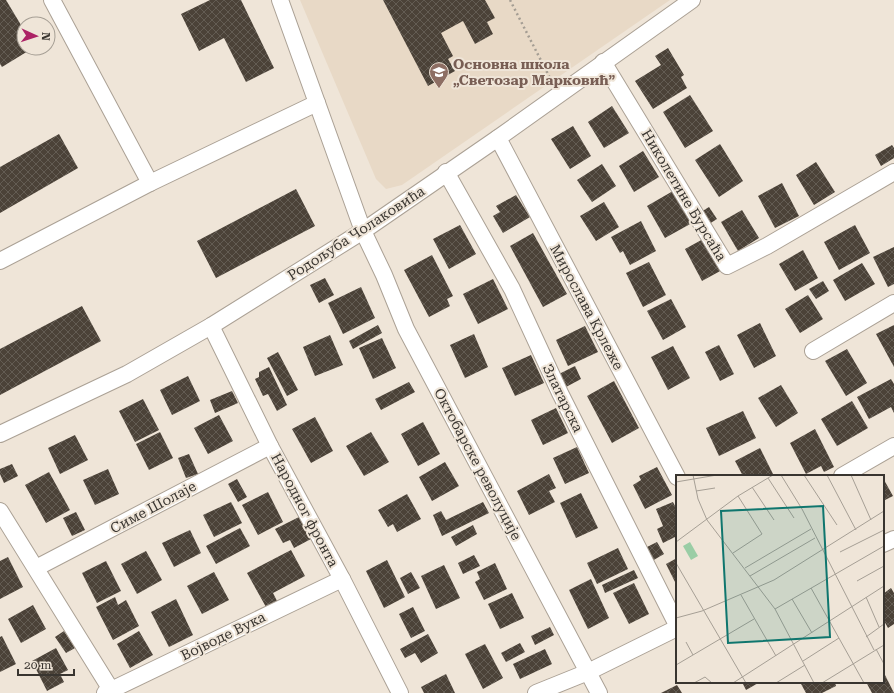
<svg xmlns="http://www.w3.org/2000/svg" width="894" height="693" viewBox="0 0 894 693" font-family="'Roboto Serif',serif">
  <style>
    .built { fill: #e8d9c6 }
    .building { fill: url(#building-cross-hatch) }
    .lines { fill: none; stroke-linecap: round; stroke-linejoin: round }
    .street-casing { stroke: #aba195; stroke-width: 18 }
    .path { stroke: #a49d93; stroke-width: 2.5; stroke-dasharray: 2 3; stroke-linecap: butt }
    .street { stroke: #fff; stroke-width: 16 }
    .labels { text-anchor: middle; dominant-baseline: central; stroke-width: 4; stroke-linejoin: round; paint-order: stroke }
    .education-label { font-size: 14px; font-weight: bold; fill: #785e54; stroke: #efe5d8; text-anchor: start }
    .street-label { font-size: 14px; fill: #393530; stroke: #efe5d8 }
    .inset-road { fill: none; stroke: #a69f95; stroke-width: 1 }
    .view { fill: #0f766e; fill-opacity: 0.15; stroke: #0f766e; stroke-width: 2 }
    .inset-edge { fill: none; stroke: #393530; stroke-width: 2 }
  </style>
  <defs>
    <pattern id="building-cross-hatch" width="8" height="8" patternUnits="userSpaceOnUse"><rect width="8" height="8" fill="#4b4238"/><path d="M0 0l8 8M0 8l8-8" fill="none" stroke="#635c53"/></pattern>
  </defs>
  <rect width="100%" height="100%" fill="#efe5d8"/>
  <polygon class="built" points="300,0 670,0 402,185 386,189 376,179"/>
  <g class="building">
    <polygon points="0,0 6,0 24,30 24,48 33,48 2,67 0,64"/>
    <polygon points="210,0 241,0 274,68 246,82 224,38 199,51 181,14"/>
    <polygon points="383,0 485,0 495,18 487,22 493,34 475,44 463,21 441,33 453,56 448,59 455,71 428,86"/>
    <polygon points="668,48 684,75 681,77 687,88 653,109 635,81 661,65 655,56"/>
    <polygon points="690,95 713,131 685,148 663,112"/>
    <polygon points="612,106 629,133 604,148 588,122"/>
    <polygon points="573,126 591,156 570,169 551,139"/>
    <polygon points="59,134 78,168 0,213 0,167"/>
    <polygon points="720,144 743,181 719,197 695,160"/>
    <polygon points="892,145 894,148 894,158 881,166 875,155"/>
    <polygon points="643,151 659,177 634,192 619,166"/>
    <polygon points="816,162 835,192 814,205 796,175"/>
    <polygon points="602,164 616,186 592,202 577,180"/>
    <polygon points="782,183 799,216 775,228 758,196"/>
    <polygon points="296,189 315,226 216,278 197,241"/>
    <polygon points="673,191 692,223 665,238 647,206"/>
    <polygon points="516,195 530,217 503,233 493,216 500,212 496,206"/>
    <polygon points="604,202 619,227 596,241 580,216"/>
    <polygon points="709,207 717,219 709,224 701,212"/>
    <polygon points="742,210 759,238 738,251 721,222"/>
    <polygon points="641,221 656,251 630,265 623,251 620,253 611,237"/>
    <polygon points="460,225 476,254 449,269 433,239"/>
    <polygon points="855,225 870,253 839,270 824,242"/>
    <polygon points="533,233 567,294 543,307 510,246"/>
    <polygon points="705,238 722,270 702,281 685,249"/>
    <polygon points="894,247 894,284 888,287 873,257"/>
    <polygon points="803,250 818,278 795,291 779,264"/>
    <polygon points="432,255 453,296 447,299 450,306 429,317 404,270"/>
    <polygon points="649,262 666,295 643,307 626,273"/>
    <polygon points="862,263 875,284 845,301 833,280"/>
    <polygon points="325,278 334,295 319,303 310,285"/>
    <polygon points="493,279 508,309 478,324 463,294"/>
    <polygon points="823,281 829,291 816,299 809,289"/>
    <polygon points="361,287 375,318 343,334 328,303"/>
    <polygon points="808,295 823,319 800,333 785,309"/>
    <polygon points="671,299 686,327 663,340 647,311"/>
    <polygon points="82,306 101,341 0,395 0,349"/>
    <polygon points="760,323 776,356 754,368 737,335"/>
    <polygon points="378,325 382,333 353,349 349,341"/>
    <polygon points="894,325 894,367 876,334"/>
    <polygon points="585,326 598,352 568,366 556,340"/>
    <polygon points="474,334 488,367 465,378 450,345"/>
    <polygon points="330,335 343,365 315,376 303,347"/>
    <polygon points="382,338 396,368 373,379 359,348"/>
    <polygon points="719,345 734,374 720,381 705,352"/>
    <polygon points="673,346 690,378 668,390 651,357"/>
    <polygon points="847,349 867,383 846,396 825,361"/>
    <polygon points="278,352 298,390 287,396 267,358"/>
    <polygon points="531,355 544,383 515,396 502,368"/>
    <polygon points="575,366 581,379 566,387 559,374"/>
    <polygon points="269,367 287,405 277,411 268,394 263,396 255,379 259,377 259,372"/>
    <polygon points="188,376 200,401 172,415 160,390"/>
    <polygon points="891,379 894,384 894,413 891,407 869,419 857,397"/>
    <polygon points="614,381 639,428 612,443 587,396"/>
    <polygon points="409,382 415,392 381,410 375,399"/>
    <polygon points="781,385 798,413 776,427 758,398"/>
    <polygon points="232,391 238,403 215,413 210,400"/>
    <polygon points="143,399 159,430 135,442 119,411"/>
    <polygon points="852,401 868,428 837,446 821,419"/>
    <polygon points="556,408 568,433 543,445 531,420"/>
    <polygon points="743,411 756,438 719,456 706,428"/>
    <polygon points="219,415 233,441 208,454 194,428"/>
    <polygon points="315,417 333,451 311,463 292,429"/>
    <polygon points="423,422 440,454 418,466 401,434"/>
    <polygon points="815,429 834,467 824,472 821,466 806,474 790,443"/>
    <polygon points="160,432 173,458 149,470 136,444"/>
    <polygon points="371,432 389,462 364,476 346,446"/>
    <polygon points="75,435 88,460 60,474 48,448"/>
    <polygon points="577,447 589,473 565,484 553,458"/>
    <polygon points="760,448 774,476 743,476 735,461"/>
    <polygon points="189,454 198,474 186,478 178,458"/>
    <polygon points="445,462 459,486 432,501 419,477"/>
    <polygon points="12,464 18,476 4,483 0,474 0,469"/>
    <polygon points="657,467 672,495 645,509 633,485 641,480 639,476"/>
    <polygon points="108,469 119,494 95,505 83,480"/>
    <polygon points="49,472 70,510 46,523 25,485"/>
    <polygon points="549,474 556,488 549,491 555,502 529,515 517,491"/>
    <polygon points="883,478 893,496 883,501"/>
    <polygon points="237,479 247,497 238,502 228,484"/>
    <polygon points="268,492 283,522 258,535 242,505"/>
    <polygon points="581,493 598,528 576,538 560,503"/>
    <polygon points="407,494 421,519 397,532 393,524 388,527 378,510"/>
    <polygon points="231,502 242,523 214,537 203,515"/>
    <polygon points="483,502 489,513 442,536 433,515 441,511 446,520"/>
    <polygon points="673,502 677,510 677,536 663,543 657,529 663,526 656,509"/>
    <polygon points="76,512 85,530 72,536 63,518"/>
    <polygon points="299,517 311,539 294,548 290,540 283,543 275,529"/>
    <polygon points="473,525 477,534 456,546 451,537"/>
    <polygon points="240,528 250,546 216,564 206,546"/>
    <polygon points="190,530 201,553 174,567 162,543"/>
    <polygon points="657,542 664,554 652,561 645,548"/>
    <polygon points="618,548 628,569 597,584 587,563"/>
    <polygon points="291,550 305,576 273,593 277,601 266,607 247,573"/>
    <polygon points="146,551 162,580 137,594 121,564"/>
    <polygon points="474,555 480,566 463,574 458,563"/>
    <polygon points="8,557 23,587 0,599 0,561"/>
    <polygon points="677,558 677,586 666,564"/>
    <polygon points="387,560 405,597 384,608 366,571"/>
    <polygon points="106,561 121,591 97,603 82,573"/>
    <polygon points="495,563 507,589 484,600 475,582 480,579 477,572"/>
    <polygon points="444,565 460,598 436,609 421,576"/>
    <polygon points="634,570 638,578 605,593 602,585"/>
    <polygon points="214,572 229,600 202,614 187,586"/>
    <polygon points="411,572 420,588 408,594 400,578"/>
    <polygon points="591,579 609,618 588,629 569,590"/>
    <polygon points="634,583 649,614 629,624 613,593"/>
    <polygon points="891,588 894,593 894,624 888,628 883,619 883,594"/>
    <polygon points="512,593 524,618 500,629 488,604"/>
    <polygon points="115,597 118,605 126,600 139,626 113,640 96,607"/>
    <polygon points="176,599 193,635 169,647 151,612"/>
    <polygon points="33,605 46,629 21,643 8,619"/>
    <polygon points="413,607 425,631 411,638 399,614"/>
    <polygon points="550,627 554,635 535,645 531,636"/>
    <polygon points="64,631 75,648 66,653 55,637"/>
    <polygon points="139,631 153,655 130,668 117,644"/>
    <polygon points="428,634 438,653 421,663 415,653 405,658 400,649"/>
    <polygon points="2,636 16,664 0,672 0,637"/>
    <polygon points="520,643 525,652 506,662 501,653"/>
    <polygon points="485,644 503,678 483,689 465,654"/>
    <polygon points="56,648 68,670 60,674 64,682 47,691 32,661"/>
    <polygon points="545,649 552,664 520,679 513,664"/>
    <polygon points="883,671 894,693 872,693 866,682 883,682"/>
    <polygon points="446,674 455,693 424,693 421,687"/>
    <polygon points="742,682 760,682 746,690"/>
    <polygon points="800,682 835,682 836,686 822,693 806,693"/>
    <polygon points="677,685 682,693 661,693"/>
  </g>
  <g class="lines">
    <defs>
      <g id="street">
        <polyline points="52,0 150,183"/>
        <polyline points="280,0 363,231 384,275 406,329 599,693"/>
        <polyline points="603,62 727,266 767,246 894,172"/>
        <polyline points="498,138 677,477"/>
        <polyline points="446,172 512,289 560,393 677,625"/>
        <polyline points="0,261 150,183 317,103"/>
        <polyline points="211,326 270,446 342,579 400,693"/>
        <polyline points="813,351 894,303"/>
        <polyline points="0,434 127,374 211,326 363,231 498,138 692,0"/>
        <polyline points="842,476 894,446"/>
        <polyline points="0,511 113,693"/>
        <polyline points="883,544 894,539"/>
        <polyline points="36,568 270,446"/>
        <polyline points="105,693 342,579"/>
        <polyline points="536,693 588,672 677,628"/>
      </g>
    </defs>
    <use href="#street" class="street-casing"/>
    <polyline class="path" points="510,0 551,80"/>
    <use href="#street" class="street"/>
  </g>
  <defs>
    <symbol id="school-pin" viewBox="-11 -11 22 30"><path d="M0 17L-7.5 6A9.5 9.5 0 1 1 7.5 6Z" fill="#8d6e63" stroke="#efe5d8"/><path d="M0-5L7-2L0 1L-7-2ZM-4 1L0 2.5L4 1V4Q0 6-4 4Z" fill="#fff"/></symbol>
  </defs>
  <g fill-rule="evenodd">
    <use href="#school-pin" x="428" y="61" width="22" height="30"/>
  </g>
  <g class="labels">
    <g class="education-label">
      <text x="453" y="64">Основна школа<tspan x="453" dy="16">„Светозар Марковић”</tspan></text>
    </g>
    <g class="street-label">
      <text transform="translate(684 195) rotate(59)">Николетине Бурсаћа</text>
      <text transform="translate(356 233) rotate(-33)">Родољуба Чолаковића</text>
      <text transform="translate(587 307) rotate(62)">Мирослава Крлеже</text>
      <text transform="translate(563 398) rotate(64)">Златарска</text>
      <text transform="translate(478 464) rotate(62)">Октобарске револуције</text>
      <text transform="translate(153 507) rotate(-28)">Симе Шолаје</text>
      <text transform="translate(305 510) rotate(62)">Народног фронта</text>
      <text transform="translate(223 636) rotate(-26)">Војводе Вука</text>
    </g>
  </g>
  <g transform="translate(676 475)">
    <rect width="208" height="208" fill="#efe5d8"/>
    <path d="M14,67l8,14 -7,4 -8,-14z" fill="#9acda5"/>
    <path class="inset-road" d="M17,0l5,24 9,21 68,89 39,74M105,0l21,34 72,141M128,0l33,50M151,0l29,55M175,0l20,45M92,3l26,40M0,7l41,-7M76,12l22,33M20,16l19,-3M0,67l62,-46 35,-21M164,77l44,-22M57,78l29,-19 -24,-38M0,88l70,120M69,93l66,-39M74,101l65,-38M181,106l27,-15M135,113l53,95M65,120l35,61M190,122l13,30M116,124l20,34M99,134l109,-63M0,143l26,-7 72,-31 110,-69M190,162l18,-13M10,167l7,13M200,174l8,15M127,186l36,-23M0,190l78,-46M18,208l11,-6 7,6M57,208l151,-97M100,208l29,-18M146,208l62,-38"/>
    <path class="view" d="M147,31l7,131 -102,6 -7,-132z"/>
    <rect width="208" height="208" class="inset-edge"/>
  </g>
  <g transform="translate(36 36) rotate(93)"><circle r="19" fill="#efe5d8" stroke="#a69f95"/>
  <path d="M0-3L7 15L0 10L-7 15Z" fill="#ac2265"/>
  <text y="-6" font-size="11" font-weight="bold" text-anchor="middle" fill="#393530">N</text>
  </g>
  <path d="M18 669v6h56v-6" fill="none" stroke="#393530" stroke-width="2"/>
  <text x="24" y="669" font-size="12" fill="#393530" stroke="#efe5d8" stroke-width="3" paint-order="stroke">20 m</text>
</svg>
